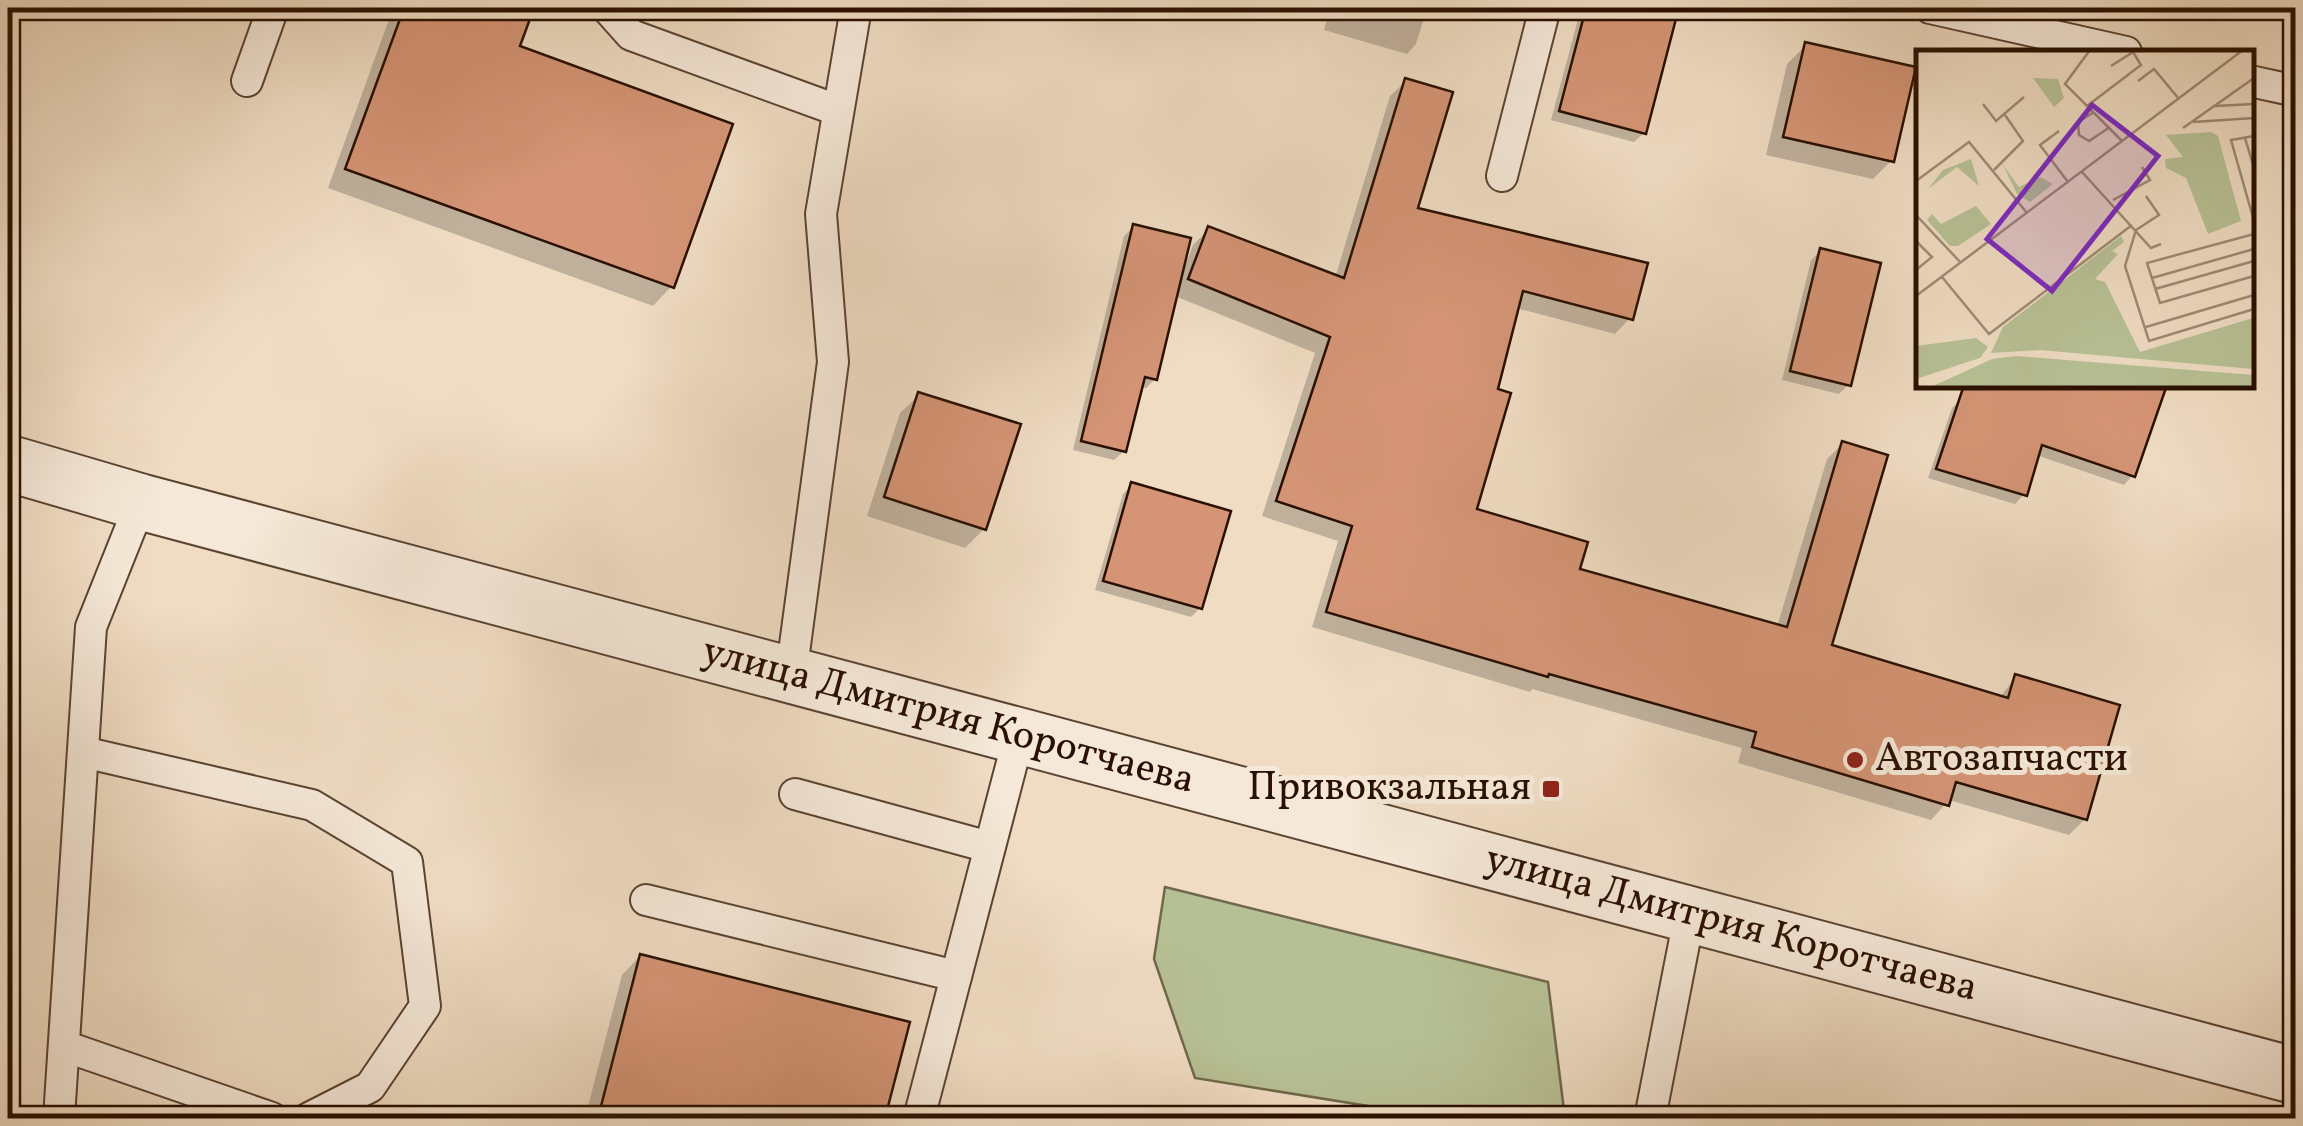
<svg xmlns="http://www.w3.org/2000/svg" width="2303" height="1126" viewBox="0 0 2303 1126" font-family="Vollkorn,serif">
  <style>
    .green { fill: #b7c095; stroke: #70684a; stroke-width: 2.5 }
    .shadow { fill: #0003 }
    .building { fill: #d49475; stroke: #2a1000; stroke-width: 2.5 }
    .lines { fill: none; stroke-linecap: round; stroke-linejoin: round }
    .service-casing { stroke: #5b4331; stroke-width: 34 }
    .tertiary-casing { stroke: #5b4331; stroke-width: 59 }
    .service { stroke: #f5e8d8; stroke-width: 30 }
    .tertiary { stroke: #f5e8d8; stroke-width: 55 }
    .poi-dot { fill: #8f2418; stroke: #f5e8d8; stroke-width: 4 }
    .labels { text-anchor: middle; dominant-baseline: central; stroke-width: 10; stroke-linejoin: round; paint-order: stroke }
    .street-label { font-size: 40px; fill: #2a1000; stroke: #f5e8d8 }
    .poi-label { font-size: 40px; fill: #2a1000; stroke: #f5e8d8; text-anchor: start }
    .inset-road { fill: none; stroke: #a08a75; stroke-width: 2.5 }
    .view { fill: #7b2cbf; fill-opacity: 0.15; stroke: #7b2cbf; stroke-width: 5 }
    .inset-edge { fill: none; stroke: #2a1000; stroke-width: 5 }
  </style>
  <rect width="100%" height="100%" fill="#efdcc3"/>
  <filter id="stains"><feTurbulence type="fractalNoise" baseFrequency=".002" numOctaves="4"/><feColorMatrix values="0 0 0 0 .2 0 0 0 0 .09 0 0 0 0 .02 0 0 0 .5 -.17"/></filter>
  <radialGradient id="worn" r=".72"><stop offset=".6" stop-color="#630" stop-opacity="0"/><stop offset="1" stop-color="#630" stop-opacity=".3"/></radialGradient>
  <polygon class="green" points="1165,887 1548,982 1565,1118 1381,1118 1368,1106 1195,1078 1154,959"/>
  <g class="shadow">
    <polygon points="393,8 532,8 517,48 671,287 653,306 328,188"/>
    <polygon points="1330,8 1427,8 1416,44 1407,54 1324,30"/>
    <polygon points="1581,8 1639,8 1674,17 1644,133 1634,142 1551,120"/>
    <polygon points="1806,45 1892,160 1873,179 1766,155 1787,64"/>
    <polygon points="1406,81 1415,210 1630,318 1615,334 1516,308 1495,391 1474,511 1576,571 1777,627 1827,459 1843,443 1829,647 1999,698 2016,677 2085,819 2069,835 1949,800 1931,820 1738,763 1742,748 1532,689 1530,692 1312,627 1338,541 1262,516 1315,353 1175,296 1155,379 1146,388 1140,387 1124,451 1114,460 1073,450 1124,236 1134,226 1186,264 1193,245 1209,229 1335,278 1390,96"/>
    <polygon points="1820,251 1848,385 1839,394 1782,380 1811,260"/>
    <polygon points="1973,385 2164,385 2133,475 2124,485 2036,455 2024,494 2015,504 1928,478 1952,408"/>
    <polygon points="919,395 984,529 965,548 867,516 900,413"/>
    <polygon points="1132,485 1200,608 1191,617 1095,590 1123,494"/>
    <polygon points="2296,801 2296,827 2289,826"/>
    <polygon points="640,956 907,1024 882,1118 585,1118 622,975"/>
  </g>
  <g class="building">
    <polygon points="404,8 534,8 520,46 733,124 674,288 345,169"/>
    <polygon points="1586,8 1648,8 1677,15 1646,134 1559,111"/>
    <polygon points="1805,42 1916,67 1894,162 1783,137"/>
    <polygon points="1405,78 1453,92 1418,208 1648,263 1633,320 1523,291 1498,389 1511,393 1477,509 1588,542 1580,569 1787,627 1842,441 1888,455 1832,645 2008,698 2015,674 2120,705 2087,820 1956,782 1949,806 1752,747 1756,732 1549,674 1548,677 1326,612 1352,526 1276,501 1330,337 1188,279 1208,226 1344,278"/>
    <polygon points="1133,224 1191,238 1157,380 1145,377 1126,452 1081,441"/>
    <polygon points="1820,248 1881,263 1851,386 1790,371"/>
    <polygon points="1964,385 2167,385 2135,477 2042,445 2027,496 1936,469"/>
    <polygon points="918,392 1021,424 986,530 884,497"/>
    <polygon points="1131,482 1231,511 1202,609 1103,581"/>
    <polygon points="640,954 910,1022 885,1118 598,1118"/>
  </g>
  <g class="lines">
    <defs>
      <g id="service">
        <polyline points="607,8 631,35 837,110"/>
        <polyline points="1930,8 2126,52"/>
        <polyline points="247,81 273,8"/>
        <polyline points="2250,81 2296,91"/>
        <polyline points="1502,176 1545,8"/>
        <polyline points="791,675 833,362 821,214 856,8"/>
        <polyline points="83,752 312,805 407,862 425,1006 370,1087 309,1118"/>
        <polyline points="795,794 989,847"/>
        <polyline points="646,900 956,976"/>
        <polyline points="64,1046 272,1118"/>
        <polyline points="59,1118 91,627 141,502"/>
        <polyline points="919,1118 1019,736"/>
        <polyline points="1650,1118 1690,913"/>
      </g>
      <polyline id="tertiary" points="8,463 141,502 2296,1076"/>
    </defs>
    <use href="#service" class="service-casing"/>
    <use href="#tertiary" class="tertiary-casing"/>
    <use href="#service" class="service"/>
    <use href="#tertiary" class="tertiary"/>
  </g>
  <g class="poi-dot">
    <circle cx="1855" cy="760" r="10"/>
    <rect x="1541" y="779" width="20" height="20" rx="5"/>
  </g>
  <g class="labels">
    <g class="street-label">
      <text transform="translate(948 717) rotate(15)">улица Дмитрия Коротчаева</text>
      <text transform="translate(1731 925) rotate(15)">улица Дмитрия Коротчаева</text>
    </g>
    <g class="poi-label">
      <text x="1875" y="760">Автозапчасти</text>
      <text x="1531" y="789" text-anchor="end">Привокзальная</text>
    </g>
  </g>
  <g transform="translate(1916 50)">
    <rect width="338" height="338" fill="#efdcc3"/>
    <path d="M117,28l25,1 6,19 -10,9zM295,82l7,4 23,85 -33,13 -22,-56 -20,-10 -1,-9 18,-2 -17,-22zM55,109l8,27 -22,-19 -29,22 15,-19zM87,115l16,22 21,-10 13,7 -23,18 -13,-8zM60,156l15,18 -33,22h-8l-23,-26 5,-6 9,10zM205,186l3,6 -12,9 6,3 -23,25 10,3 35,70 113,-34v51l-213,-19 -49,3 12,-26zM60,288l12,9 -8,11 -64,21v-33zM100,306l237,19v12h-322l61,-28z" fill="#b7c095"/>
    <path class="inset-road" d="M174,0l-25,34 57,57M222,31l16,-12 25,30M67,54l13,17 28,-24M171,56l54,-41 -8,-13 -22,14M299,56l39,-2M178,62l-16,10 1,13 10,6 21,-14M277,72l61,-4M267,78l71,-50M143,81l-19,14 28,37M338,86l-23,4 23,81M329,88l9,30M78,120l29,-29 -18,-26M166,122l69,76 10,-4M0,131l53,-39 58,71M230,146l13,19 -23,15 -11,36 24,75 105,-32M197,150l37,-20 -8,-13M0,165l45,48M338,184l-107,29 13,40 94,-27M0,191l16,16 -16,13M26,227l47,57 143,-109M236,228l102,-29M239,239l99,-28M0,246l327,-246M230,277l108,-32"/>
    <path class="view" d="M176,55l66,51 -106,135 -65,-52z"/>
    <rect width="338" height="338" class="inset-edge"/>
  </g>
  <rect width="2303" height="1126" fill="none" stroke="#efdcc3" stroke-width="40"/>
  <rect x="10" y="10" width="2283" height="1106" fill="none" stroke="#2a1000" stroke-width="5"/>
  <rect x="20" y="20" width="2263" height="1086" fill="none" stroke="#2a1000" stroke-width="2.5"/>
  <rect width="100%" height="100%" filter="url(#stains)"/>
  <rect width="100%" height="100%" fill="url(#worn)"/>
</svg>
